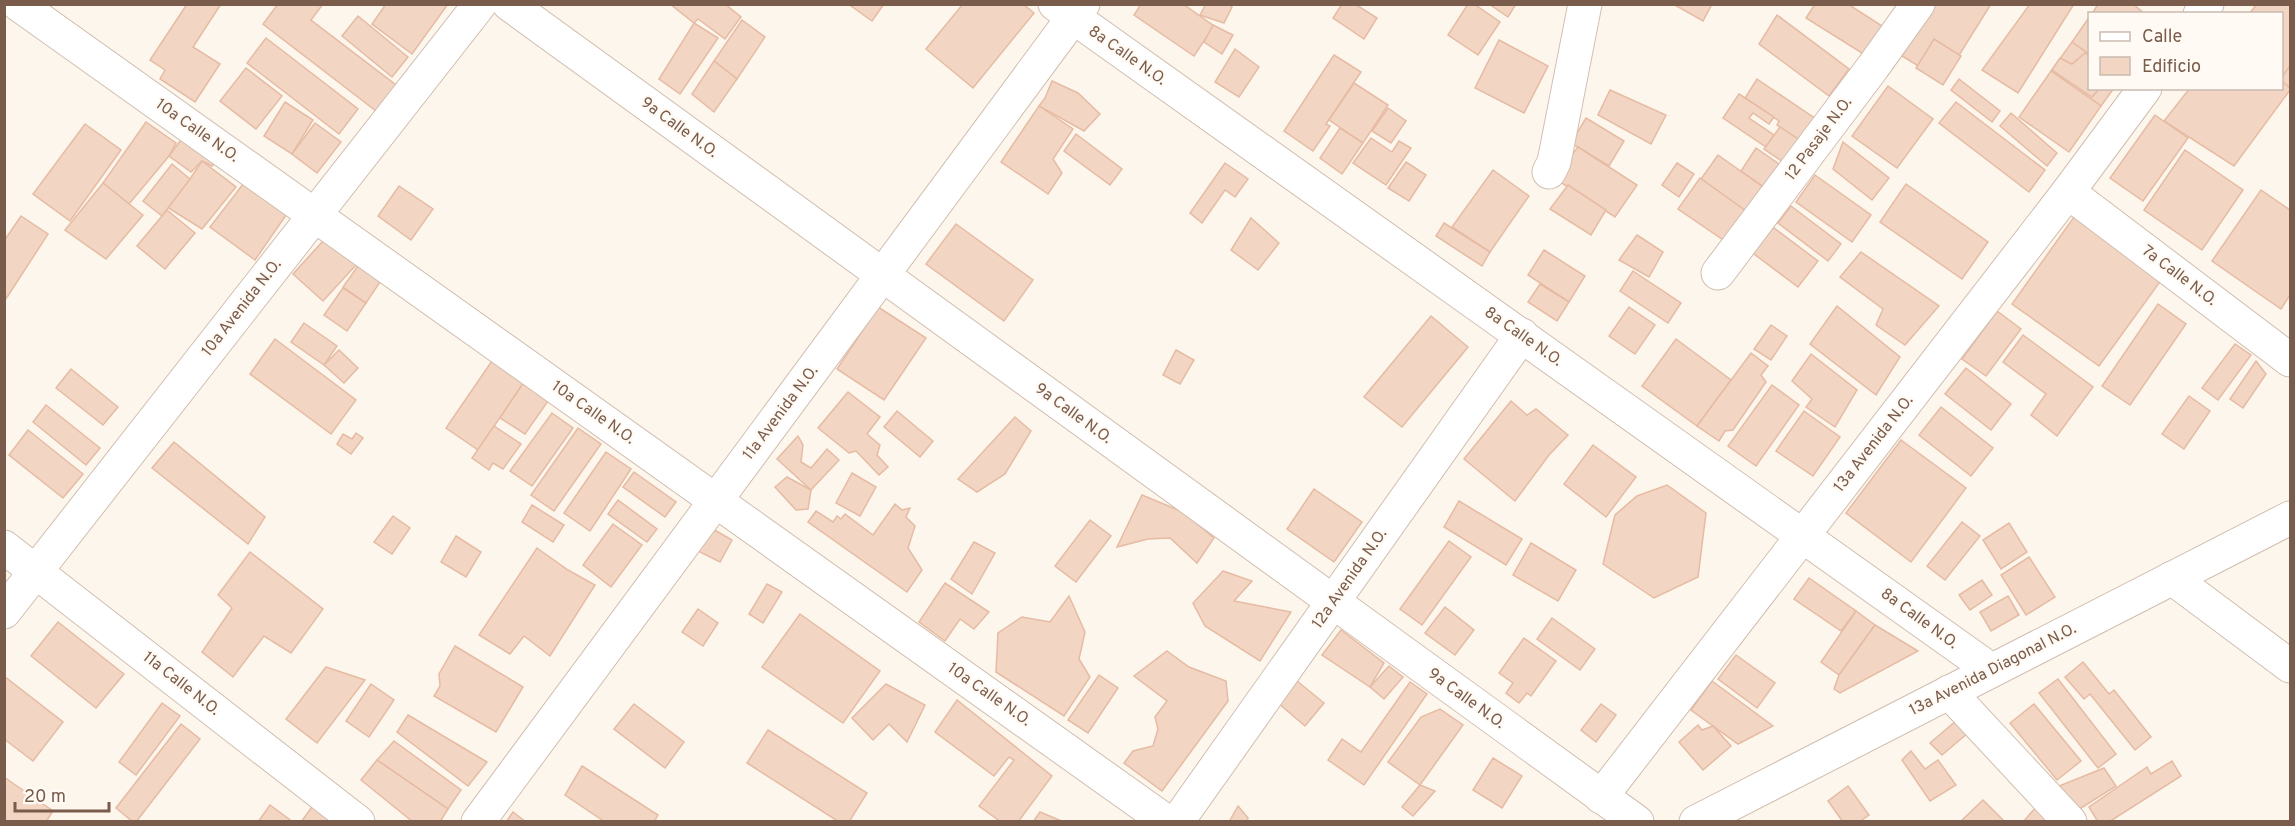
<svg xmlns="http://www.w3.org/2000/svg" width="2295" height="826" viewBox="0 0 2295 826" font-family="Overpass,sans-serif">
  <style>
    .building { fill: #f3d5c3; stroke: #e6bba3; stroke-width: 1.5 }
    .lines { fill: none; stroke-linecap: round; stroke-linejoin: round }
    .minor-casing { stroke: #d1beb0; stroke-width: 35 }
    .minor { stroke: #fff; stroke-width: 33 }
    .labels { text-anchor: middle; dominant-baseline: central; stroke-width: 4.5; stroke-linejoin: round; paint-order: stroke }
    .street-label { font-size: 16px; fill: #7a5c4d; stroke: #fffaf3 }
  </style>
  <rect width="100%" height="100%" fill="#fdf6ec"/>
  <g class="building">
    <polygon points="187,4 221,4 193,47 220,64 195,102 160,79 165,70 150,60"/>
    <polygon points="278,4 323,4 311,20 396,85 376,111 263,24"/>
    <polygon points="386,4 448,4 412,54 372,24"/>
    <polygon points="670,4 725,4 741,17 725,39 698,19 694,23"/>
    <polygon points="853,4 884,4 872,21 851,6"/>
    <polygon points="963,4 1023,4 1034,13 973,88 926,49"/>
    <polygon points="1141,4 1183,4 1214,26 1194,56 1134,15"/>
    <polygon points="1206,4 1228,4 1232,7 1224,23 1200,15"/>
    <polygon points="1342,4 1355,4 1377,18 1364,39 1333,18"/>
    <polygon points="1468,4 1474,4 1500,22 1478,55 1448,35"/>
    <polygon points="1489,4 1516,4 1508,17"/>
    <polygon points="1673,4 1712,4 1703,21"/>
    <polygon points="1815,4 1848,4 1882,26 1865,55 1806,18"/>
    <polygon points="1934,4 1991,4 1943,81 1902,56"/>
    <polygon points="2030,4 2074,4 2018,93 1982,70"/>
    <polygon points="2098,4 2133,4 2145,14 2092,14"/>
    <polygon points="2257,4 2290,4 2290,90 2234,166 2164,121 2190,88 2282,88 2282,14 2249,14"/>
    <polygon points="1777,15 1849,69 1829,96 1759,44"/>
    <polygon points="358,16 408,57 392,77 342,36"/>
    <polygon points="2090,16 2090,55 2072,42"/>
    <polygon points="742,20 765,37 737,79 714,61"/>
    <polygon points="694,23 718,38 680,94 659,79"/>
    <polygon points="1213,25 1233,35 1222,54 1204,42"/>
    <polygon points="266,38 358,109 339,134 247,63"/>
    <polygon points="1934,39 1961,56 1943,85 1916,68"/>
    <polygon points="1499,40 1548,66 1524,113 1475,88"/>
    <polygon points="2072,42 2090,55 2090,88 2114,88 2101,106 2051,71"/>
    <polygon points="1235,49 1259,67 1239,97 1215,82"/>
    <polygon points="2085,53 2090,56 2090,88 2100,88 2092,97 2052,70 2060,58 2072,64"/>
    <polygon points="1334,55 1361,72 1326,124 1330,126 1313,151 1284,131"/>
    <polygon points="714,61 737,79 714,112 692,94"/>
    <polygon points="2290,66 2290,88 2282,81 2282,77"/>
    <polygon points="246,68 282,96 256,129 220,101"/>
    <polygon points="2051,71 2101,106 2069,152 2019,117"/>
    <polygon points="1757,79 1816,119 1801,141 1777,125 1779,121 1745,98"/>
    <polygon points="1959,79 2000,111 1992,122 1951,90"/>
    <polygon points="1052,81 1078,93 1100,114 1084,131 1039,106 1045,98"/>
    <polygon points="1354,83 1388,105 1363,143 1329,120"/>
    <polygon points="1888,86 1933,119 1897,168 1852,136"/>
    <polygon points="1610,90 1666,115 1651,144 1598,115"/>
    <polygon points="1739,94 1774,117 1769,124 1753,113 1749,118 1774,135 1766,147 1723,118"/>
    <polygon points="285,102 313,120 292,154 264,136"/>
    <polygon points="1956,102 2045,170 2029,192 1939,123"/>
    <polygon points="1039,106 1073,129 1053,159 1062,173 1048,194 1001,162"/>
    <polygon points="1388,108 1406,121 1391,143 1372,131"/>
    <polygon points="2011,113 2057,153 2047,166 2000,126"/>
    <polygon points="2155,115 2188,138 2143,201 2110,178"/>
    <polygon points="1586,118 1624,141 1609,166 1571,143"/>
    <polygon points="146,122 176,143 169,156 129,204 103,183"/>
    <polygon points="315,123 341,142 317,173 292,154"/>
    <polygon points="85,124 121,150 70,221 33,194"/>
    <polygon points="1780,127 1801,141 1795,170 1764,149"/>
    <polygon points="1340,128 1363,143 1342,174 1320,158"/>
    <polygon points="186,133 219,157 212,166 202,161 191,172 169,156"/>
    <polygon points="1076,134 1122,169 1110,185 1064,151"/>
    <polygon points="1371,138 1392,152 1399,141 1411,148 1386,185 1353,163"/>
    <polygon points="1843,142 1889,178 1872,200 1833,169"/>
    <polygon points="1578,147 1637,185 1615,217 1554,178"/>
    <polygon points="1756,148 1782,166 1771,192 1741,171"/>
    <polygon points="2185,150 2243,190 2202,250 2144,210"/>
    <polygon points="1718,155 1770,192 1753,216 1701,179"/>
    <polygon points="202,161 236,187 202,229 167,207 190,179"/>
    <polygon points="1406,162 1426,175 1409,201 1388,188"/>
    <polygon points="1225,163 1248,179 1235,197 1225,190 1202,223 1190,213"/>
    <polygon points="1677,163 1694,174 1679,197 1662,185"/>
    <polygon points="172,164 190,179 162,216 143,201"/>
    <polygon points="1493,170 1529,196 1490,252 1452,227"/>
    <polygon points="1815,175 1871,215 1852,242 1796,202"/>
    <polygon points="1700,178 1753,216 1732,246 1678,209"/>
    <polygon points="247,179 291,208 255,260 210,227"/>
    <polygon points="103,183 143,215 106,259 65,230"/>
    <polygon points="1906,184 1988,242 1962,279 1880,222"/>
    <polygon points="1568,185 1606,210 1591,235 1550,209"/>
    <polygon points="399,186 433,209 411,240 378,216"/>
    <polygon points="2261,190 2290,210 2290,295 2281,309 2212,261"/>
    <polygon points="1791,206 1841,244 1828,261 1778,223"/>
    <polygon points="167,210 195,233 165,269 137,246"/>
    <polygon points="21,216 48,234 4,302 4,241"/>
    <polygon points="2074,217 2162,279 2099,366 2012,304"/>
    <polygon points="1251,218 1279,243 1258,270 1231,250"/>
    <polygon points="1444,223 1490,252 1482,266 1436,236"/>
    <polygon points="956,224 1033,280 1004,321 926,264"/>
    <polygon points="1770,225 1818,261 1798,287 1750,251"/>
    <polygon points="1637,235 1663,252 1649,277 1619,260"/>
    <polygon points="323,241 357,264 323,301 293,274"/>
    <polygon points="1544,250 1585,276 1569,302 1528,275"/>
    <polygon points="1861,252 1939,306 1905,345 1876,325 1883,309 1840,277"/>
    <polygon points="360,263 382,279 366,303 343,287"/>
    <polygon points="1633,271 1681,303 1668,323 1620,291"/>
    <polygon points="1540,284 1569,302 1557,321 1528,302"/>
    <polygon points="343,288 366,303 347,331 324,315"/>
    <polygon points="2158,304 2186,324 2130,405 2102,386"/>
    <polygon points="1837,306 1900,357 1876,395 1810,344"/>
    <polygon points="878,307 926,338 884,400 837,369"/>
    <polygon points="1629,307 1655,325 1635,354 1609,336"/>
    <polygon points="1997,311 2021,329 1986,376 1962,359"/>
    <polygon points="1431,316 1468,347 1402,427 1364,397"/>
    <polygon points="304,323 337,346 324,365 291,342"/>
    <polygon points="1771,325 1787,336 1771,360 1754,349"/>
    <polygon points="2023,335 2093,387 2057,436 2031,415 2046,394 2003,362"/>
    <polygon points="275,339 356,400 331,434 250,374"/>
    <polygon points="1676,339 1731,380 1697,426 1642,386"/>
    <polygon points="2235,344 2251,355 2218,400 2202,388"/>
    <polygon points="339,350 358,368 344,383 324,365"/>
    <polygon points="1176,350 1194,360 1180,384 1163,375"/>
    <polygon points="1751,353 1768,366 1761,375 1766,382 1733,430 1725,431 1719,441 1697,426"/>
    <polygon points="1811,354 1857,390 1835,427 1806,407 1812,399 1792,381"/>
    <polygon points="496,355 528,376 478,450 446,428"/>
    <polygon points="2256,361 2266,374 2243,408 2230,399"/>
    <polygon points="1966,368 2011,404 1991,430 1945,394"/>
    <polygon points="71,369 118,407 103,425 56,388"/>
    <polygon points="528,376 553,394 525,434 500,418"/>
    <polygon points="1772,385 1799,405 1756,466 1728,446"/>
    <polygon points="848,392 880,417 867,434 880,445 877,455 888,467 879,475 856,451 849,453 818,428"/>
    <polygon points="2189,396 2210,411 2184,449 2162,434"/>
    <polygon points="1511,401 1527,415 1536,409 1568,435 1549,455 1515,501 1464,459"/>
    <polygon points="46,405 100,448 86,465 33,422"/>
    <polygon points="1941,407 1993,448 1971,476 1919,435"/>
    <polygon points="897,411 933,441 920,457 884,427"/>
    <polygon points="1804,411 1840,437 1813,476 1776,451"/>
    <polygon points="552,413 573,428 532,486 510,471"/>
    <polygon points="1015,417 1031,431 1005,474 977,492 958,479"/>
    <polygon points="494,426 521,444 503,469 493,463 489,470 472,458"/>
    <polygon points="578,428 601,444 554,511 531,495"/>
    <polygon points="28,430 83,474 63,498 9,455"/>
    <polygon points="356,433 363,438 351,454 337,444 343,434 352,439"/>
    <polygon points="798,436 803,445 801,462 811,468 827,449 839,460 811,490 777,459"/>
    <polygon points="1901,440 1966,488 1911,562 1846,513"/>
    <polygon points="174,442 265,517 248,544 152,468"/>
    <polygon points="1593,445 1636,477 1606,517 1564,484"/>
    <polygon points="606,452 631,469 590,531 564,513"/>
    <polygon points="634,472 676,502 665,517 623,487"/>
    <polygon points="852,473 876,487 860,516 836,503"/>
    <polygon points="787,477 811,490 808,509 796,510 775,487"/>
    <polygon points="1667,485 1706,513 1698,577 1654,598 1603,564 1615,515 1637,496"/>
    <polygon points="1314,489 1362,522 1334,562 1287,529"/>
    <polygon points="1142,495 1183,512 1214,538 1197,563 1170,538 1148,539 1117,547"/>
    <polygon points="618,500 657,529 647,542 608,514"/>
    <polygon points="1459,501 1522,539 1506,565 1444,527"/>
    <polygon points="895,504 902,510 910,508 906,517 915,526 908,548 922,570 907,592 808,522 816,511 833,522 837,516 841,519 845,514 873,535"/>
    <polygon points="532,505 564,525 553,542 522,522"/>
    <polygon points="393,516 410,528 392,554 374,542"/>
    <polygon points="1090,520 1111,536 1076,582 1055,566"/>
    <polygon points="1962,522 1980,536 1945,580 1927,566"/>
    <polygon points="2009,523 2027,552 2001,569 1983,540"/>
    <polygon points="613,524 642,545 611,587 583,565"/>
    <polygon points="711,528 732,540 720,562 698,551"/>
    <polygon points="456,536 481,552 466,577 441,562"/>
    <polygon points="1449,541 1471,557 1422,625 1400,609"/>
    <polygon points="974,542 995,553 972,594 951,579"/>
    <polygon points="1531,543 1576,570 1558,601 1513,575"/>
    <polygon points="537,548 568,570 595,585 550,656 524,636 510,654 479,635"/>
    <polygon points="250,552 323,609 291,653 264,636 233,677 202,652 232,608 218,595"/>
    <polygon points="2029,557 2055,597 2026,615 2001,575"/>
    <polygon points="1223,571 1252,581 1234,601 1291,612 1260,661 1205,626 1193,603"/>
    <polygon points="1809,578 1856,611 1841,631 1794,599"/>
    <polygon points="1982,580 1992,595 1970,610 1959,595"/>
    <polygon points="945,583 989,612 974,629 960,619 945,641 919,622"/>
    <polygon points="767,584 782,592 763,623 749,614"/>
    <polygon points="1069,596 1085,632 1079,659 1090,677 1064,716 996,672 998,633 1022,617 1050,622"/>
    <polygon points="2008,596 2019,615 1991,631 1980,612"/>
    <polygon points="1445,607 1474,630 1455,655 1425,633"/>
    <polygon points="698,609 718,623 703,646 682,632"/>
    <polygon points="1856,611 1875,625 1839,675 1821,662"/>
    <polygon points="800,614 880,671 843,723 762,667"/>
    <polygon points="1552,618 1595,649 1580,670 1537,639"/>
    <polygon points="58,622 124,674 96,708 31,656"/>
    <polygon points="1875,625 1918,651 1840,693 1834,689 1839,675"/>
    <polygon points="1341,630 1384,663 1370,687 1322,655"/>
    <polygon points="1524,638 1556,661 1531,696 1527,693 1519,703 1506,693 1513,683 1499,673"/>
    <polygon points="455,646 523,687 496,732 434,696 440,686 439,674"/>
    <polygon points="1167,651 1189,667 1226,681 1228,701 1162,791 1124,763 1133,751 1153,746 1158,729 1155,717 1167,701 1134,676"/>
    <polygon points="1736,655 1775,683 1757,708 1718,679"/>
    <polygon points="2083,662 2109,694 2114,690 2151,737 2135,750 2090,694 2084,699 2065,677"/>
    <polygon points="1389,666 1403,677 1384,699 1370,687"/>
    <polygon points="326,667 365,680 317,743 286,719"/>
    <polygon points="1099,675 1118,688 1088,733 1068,720"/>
    <polygon points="4,676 63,722 33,761 4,739"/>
    <polygon points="2058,679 2116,754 2098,768 2039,693"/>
    <polygon points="1297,681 1324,703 1305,726 1278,703"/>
    <polygon points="1712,681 1773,726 1738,744 1691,710"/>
    <polygon points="1410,682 1427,694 1364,785 1328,760 1342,739 1361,752"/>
    <polygon points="371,684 394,700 369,737 346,721"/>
    <polygon points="886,684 925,705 907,742 889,724 873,740 852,718"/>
    <polygon points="957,700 1052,776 1018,822 1001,822 979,806 1014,760 1009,757 994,776 935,732"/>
    <polygon points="162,703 180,716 136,775 119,762"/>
    <polygon points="634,704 684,742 665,768 614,729"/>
    <polygon points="1601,704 1616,715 1596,742 1581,730"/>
    <polygon points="2034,704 2081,761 2057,780 2010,723"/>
    <polygon points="1440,709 1463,725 1420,785 1388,762 1421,717"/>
    <polygon points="408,715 487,762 468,786 397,732"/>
    <polygon points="1957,720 1968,733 1942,755 1930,743"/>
    <polygon points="181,724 200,739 136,822 133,822 116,808"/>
    <polygon points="1698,725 1702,730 1713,726 1731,746 1703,770 1679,742"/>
    <polygon points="768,730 867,793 849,822 839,822 747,763"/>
    <polygon points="394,741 461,790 448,809 377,760"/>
    <polygon points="1911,751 1925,769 1938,760 1956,785 1930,801 1902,760"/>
    <polygon points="1493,758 1522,776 1502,808 1473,790"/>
    <polygon points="377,760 448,809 440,822 413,822 361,780"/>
    <polygon points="2172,761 2181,776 2109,822 2098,822 2089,807 2147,767 2151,774"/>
    <polygon points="582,766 658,815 654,822 605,822 565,795"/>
    <polygon points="2104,768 2116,786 2078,810 2059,786"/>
    <polygon points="4,777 53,811 46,822 4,822"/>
    <polygon points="1420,785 1435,791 1413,816 1402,807"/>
    <polygon points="1848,786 1869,815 1859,822 1843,822 1828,801"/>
    <polygon points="1983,800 2005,822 1960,822"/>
    <polygon points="314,804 338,822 301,822"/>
    <polygon points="270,805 293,822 258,822"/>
    <polygon points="1238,806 1248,818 1247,822 1229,822"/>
    <polygon points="2036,807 2049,819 2047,822 2023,822"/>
    <polygon points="513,812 526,822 506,822"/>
    <polygon points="1040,812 1064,822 1033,822"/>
  </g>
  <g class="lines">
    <defs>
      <g id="minor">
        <polyline points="18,4 1167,822"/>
        <polyline points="509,4 1637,822"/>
        <polyline points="1055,4 1991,670"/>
        <polyline points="2200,14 2207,4"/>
        <polyline points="1549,172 1554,162 1585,4"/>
        <polyline points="2068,192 2290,360"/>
        <polyline points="1718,273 1873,67 1918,4"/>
        <polyline points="4,547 358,822"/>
        <polyline points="2172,578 2290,666"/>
        <polyline points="4,612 480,4"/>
        <polyline points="1949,692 2070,822"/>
        <polyline points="1601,797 2068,192 2145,88"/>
        <polyline points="478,822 1083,4"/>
        <polyline points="1177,822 1522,335"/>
        <polyline points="1696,822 2290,518"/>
      </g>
    </defs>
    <use href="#minor" class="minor-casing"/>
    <use href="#minor" class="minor"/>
  </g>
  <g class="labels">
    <g class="street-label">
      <text transform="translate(1127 56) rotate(35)">8a Calle N.O.</text>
      <text transform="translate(679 128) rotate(36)">9a Calle N.O.</text>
      <text transform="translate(197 131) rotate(35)">10a Calle N.O.</text>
      <text transform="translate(1819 139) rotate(-53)">12 Pasaje N.O.</text>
      <text transform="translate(2179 276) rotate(37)">7a Calle N.O.</text>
      <text transform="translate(242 308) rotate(-52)">10a Avenida N.O.</text>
      <text transform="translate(1523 337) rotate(35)">8a Calle N.O.</text>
      <text transform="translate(593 413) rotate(35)">10a Calle N.O.</text>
      <text transform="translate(781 413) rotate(-53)">11a Avenida N.O.</text>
      <text transform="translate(1073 414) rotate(36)">9a Calle N.O.</text>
      <text transform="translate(1874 444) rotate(-52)">13a Avenida N.O.</text>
      <text transform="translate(1350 579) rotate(-55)">12a Avenida N.O.</text>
      <text transform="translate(1919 619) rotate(36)">8a Calle N.O.</text>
      <text transform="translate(1993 670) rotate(-27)">13a Avenida Diagonal N.O.</text>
      <text transform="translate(181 684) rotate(38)">11a Calle N.O.</text>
      <text transform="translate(989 695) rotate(35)">10a Calle N.O.</text>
      <text transform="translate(1466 699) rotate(36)">9a Calle N.O.</text>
    </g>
  </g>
  <rect width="2295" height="826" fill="none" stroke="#7a5c4d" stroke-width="12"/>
  <rect x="2088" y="12" width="195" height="78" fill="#fffaf3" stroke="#cabbb1" stroke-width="1.5"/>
  <rect x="2100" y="32" width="30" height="9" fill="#ffffff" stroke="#cabbb1" stroke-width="1.5"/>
  <text x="2142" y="42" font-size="18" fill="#7a5c4d">Calle</text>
  <rect x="2100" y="57" width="30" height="18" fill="#f3d5c3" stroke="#cabbb1" stroke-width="1.5"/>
  <text x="2142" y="72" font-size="18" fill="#7a5c4d">Edificio</text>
  <path d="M15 802v9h94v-9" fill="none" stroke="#7a5c4d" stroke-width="3"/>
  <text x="24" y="802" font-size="18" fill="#7a5c4d" stroke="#fffaf3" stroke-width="4.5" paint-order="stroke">20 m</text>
</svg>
